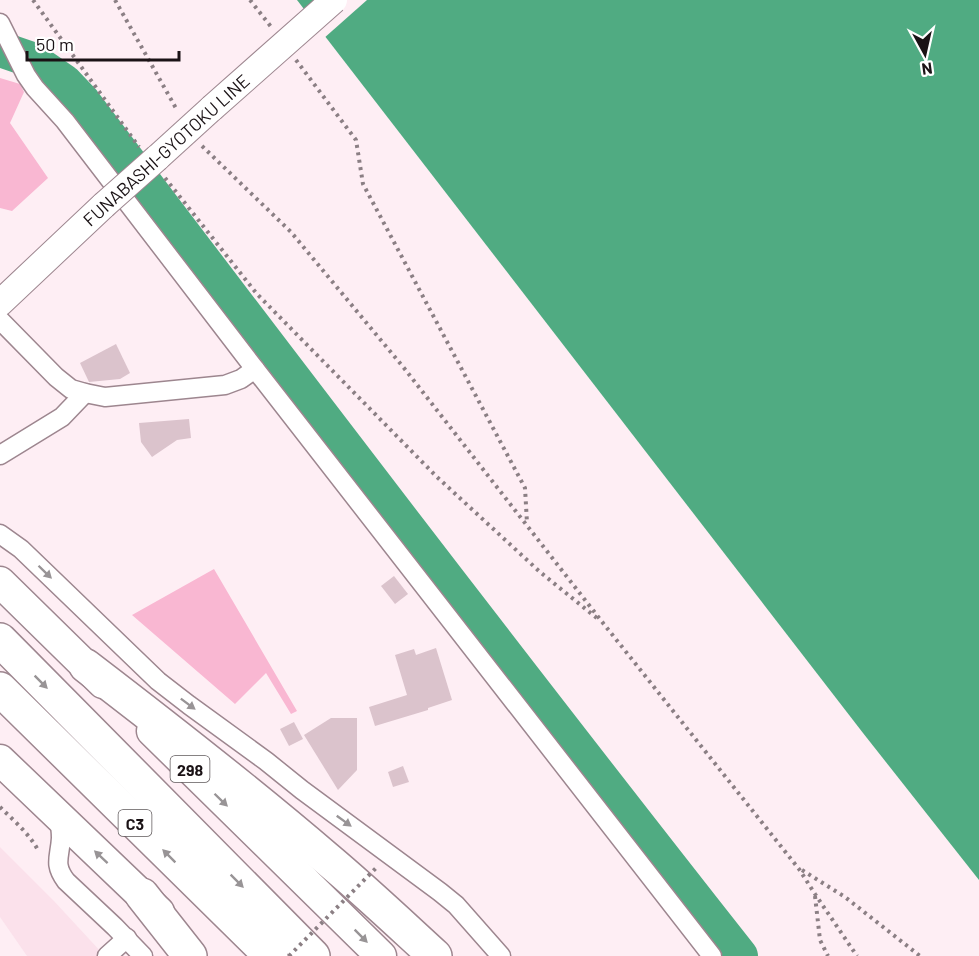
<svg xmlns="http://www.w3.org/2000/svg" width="979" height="956" viewBox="0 0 979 956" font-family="Barlow,sans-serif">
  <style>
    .built { fill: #fbe1eb }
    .green { fill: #f9b7d2 }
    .water { fill: #50ab82 }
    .pier { fill: #feeef4 }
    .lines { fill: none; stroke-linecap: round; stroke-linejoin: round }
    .river { stroke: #50ab82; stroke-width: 36 }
    .building { fill: #dbc3cc }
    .minor-casing { stroke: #9d868f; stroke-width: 21 }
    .secondary-casing { stroke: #9d868f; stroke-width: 28 }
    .trunk-casing { stroke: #9d868f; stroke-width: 33 }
    .motorway-casing { stroke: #9d868f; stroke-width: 36 }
    .path { stroke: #8b7f84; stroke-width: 4; stroke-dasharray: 3 4.5; stroke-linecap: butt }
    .minor { stroke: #fff; stroke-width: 18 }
    .secondary { stroke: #fff; stroke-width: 26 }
    .trunk { stroke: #fff; stroke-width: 30 }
    .motorway { stroke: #fff; stroke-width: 33 }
    .secondary-bridge-casing { stroke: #9d868f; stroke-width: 28; stroke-linecap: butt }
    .path-bridge { stroke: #8b7f84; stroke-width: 4; stroke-dasharray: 3 4.5; stroke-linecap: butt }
    .secondary-bridge { stroke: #fff; stroke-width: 26 }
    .oneway { fill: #989496 }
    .labels { text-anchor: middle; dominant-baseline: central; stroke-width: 6; stroke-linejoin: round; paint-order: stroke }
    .shield { fill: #fff; stroke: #5f595b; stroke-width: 1.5 }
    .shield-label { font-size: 16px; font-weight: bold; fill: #1a1215 }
    .street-label { font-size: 18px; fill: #1a1215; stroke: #fff }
  </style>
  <rect width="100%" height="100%" fill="#feeef4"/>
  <polygon class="built" points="0,847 53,900 102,953 99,956 27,956 0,917"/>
  <g class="green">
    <polygon points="0,78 20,84 24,92 10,123 48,178 12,211 0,208"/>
    <polygon points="214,569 297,711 291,714 266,673 235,704 132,615"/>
  </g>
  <polygon class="water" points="297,0 979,0 979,880 863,733"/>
  <polygon class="pier" points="319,0 367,0 323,39 304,14"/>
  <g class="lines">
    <path class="river" d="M0,49l32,11 32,22 19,20c217,287 435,572 657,854"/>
  </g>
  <g class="building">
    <polygon points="116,344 130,373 120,379 89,382 80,363"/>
    <polygon points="189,419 191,438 177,440 152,457 141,442 139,423"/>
    <polygon points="394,576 408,594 395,604 381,586"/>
    <polygon points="436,648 452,700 428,708 428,710 375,726 369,707 407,695 395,655 414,649 416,655"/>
    <polygon points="331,718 357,718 357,770 338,790 304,735"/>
    <polygon points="294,722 303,739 289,746 280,729"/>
    <polygon points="403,766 409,782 393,787 388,772"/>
  </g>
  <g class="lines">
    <defs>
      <g id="minor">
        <polyline points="0,23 26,75 35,88 65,121 255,369 712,956"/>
        <polyline points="0,320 56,377 71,389 85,393 105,397 225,385 241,379 255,369"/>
        <polyline points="0,455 62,417 85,393"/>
        <polyline points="0,534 21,549 158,681 189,705 266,761 302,790 440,892 456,905 501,956"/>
        <path d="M59,818c1,6 2,13 2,20 -1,19 -8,26 5,43l49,46 28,29"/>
        <polyline points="107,956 127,938"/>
      </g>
      <g id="secondary">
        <polyline points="157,158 212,108"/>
        <polyline points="0,303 104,205"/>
      </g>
      <g id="trunk">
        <polyline points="0,582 103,683"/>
        <polyline points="152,731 381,956"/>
        <polyline points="0,760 159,912"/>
      </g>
      <g id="motorway">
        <polyline points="0,640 313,956"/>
        <path d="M86,666c81,62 162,125 240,192 37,31 73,65 109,98"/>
        <polyline points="0,689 271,956"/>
        <polyline points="142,895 190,956"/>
      </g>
    </defs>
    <use href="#minor" class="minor-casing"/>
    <use href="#secondary" class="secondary-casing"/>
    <use href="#trunk" class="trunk-casing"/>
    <use href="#motorway" class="motorway-casing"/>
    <g class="path">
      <polyline points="33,0 139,147"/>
      <polyline points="115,0 177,110"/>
      <polyline points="250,0 272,28"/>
      <polyline points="296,60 356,140 363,184 525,488 527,523"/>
      <polyline points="202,146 291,232 404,368 603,623 799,869 815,894 857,956"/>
      <polyline points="165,178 257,294 437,477 540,572 598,619"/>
      <path d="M0,807c14,14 30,27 39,45"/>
      <polyline points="802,870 845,897 920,956"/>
      <polyline points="815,896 820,940 828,956"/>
    </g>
    <use href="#minor" class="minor"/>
    <use href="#secondary" class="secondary"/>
    <use href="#trunk" class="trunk"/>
    <use href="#motorway" class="motorway"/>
    <defs>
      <g id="secondary-bridge">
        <polyline points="212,108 334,0"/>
        <polyline points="104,205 157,158"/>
      </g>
    </defs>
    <use href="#secondary-bridge" class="secondary-bridge-casing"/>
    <polyline class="path-bridge" points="289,956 377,867"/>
    <use href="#secondary-bridge" class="secondary-bridge"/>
  </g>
  <defs><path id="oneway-solid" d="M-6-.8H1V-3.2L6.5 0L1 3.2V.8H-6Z" transform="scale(1.5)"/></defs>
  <g class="oneway">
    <use href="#oneway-solid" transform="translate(45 572) rotate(44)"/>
    <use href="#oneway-solid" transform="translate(41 682) rotate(45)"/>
    <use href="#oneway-solid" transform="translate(188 704) rotate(37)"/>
    <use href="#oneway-solid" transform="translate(221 800) rotate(44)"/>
    <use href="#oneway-solid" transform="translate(344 821) rotate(36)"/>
    <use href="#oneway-solid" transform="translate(169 856) rotate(-135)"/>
    <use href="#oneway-solid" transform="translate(101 857) rotate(-137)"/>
    <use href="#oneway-solid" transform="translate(237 881) rotate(45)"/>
    <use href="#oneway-solid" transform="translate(361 936) rotate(45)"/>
  </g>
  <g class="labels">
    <g class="shield">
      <rect x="170.5" y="756" width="39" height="26" rx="4.5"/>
      <rect x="118.5" y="810" width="33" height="26" rx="4.5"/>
    </g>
    <g class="shield-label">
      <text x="190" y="769">298</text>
      <text x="135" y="823">C3</text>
    </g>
    <g class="street-label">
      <text transform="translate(166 150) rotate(-42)">FUNABASHI-GYOTOKU LINE</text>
    </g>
  </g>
  <g transform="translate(925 54) rotate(172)" stroke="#ffffff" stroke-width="4.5" paint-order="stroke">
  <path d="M0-4.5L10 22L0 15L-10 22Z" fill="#1a1215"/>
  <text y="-9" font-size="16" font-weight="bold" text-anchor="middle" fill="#1a1215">N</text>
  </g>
  <path d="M27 51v9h152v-9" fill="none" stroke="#1a1215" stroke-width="3"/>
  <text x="36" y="51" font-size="18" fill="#1a1215" stroke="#ffffff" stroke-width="4.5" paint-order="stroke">50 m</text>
</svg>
